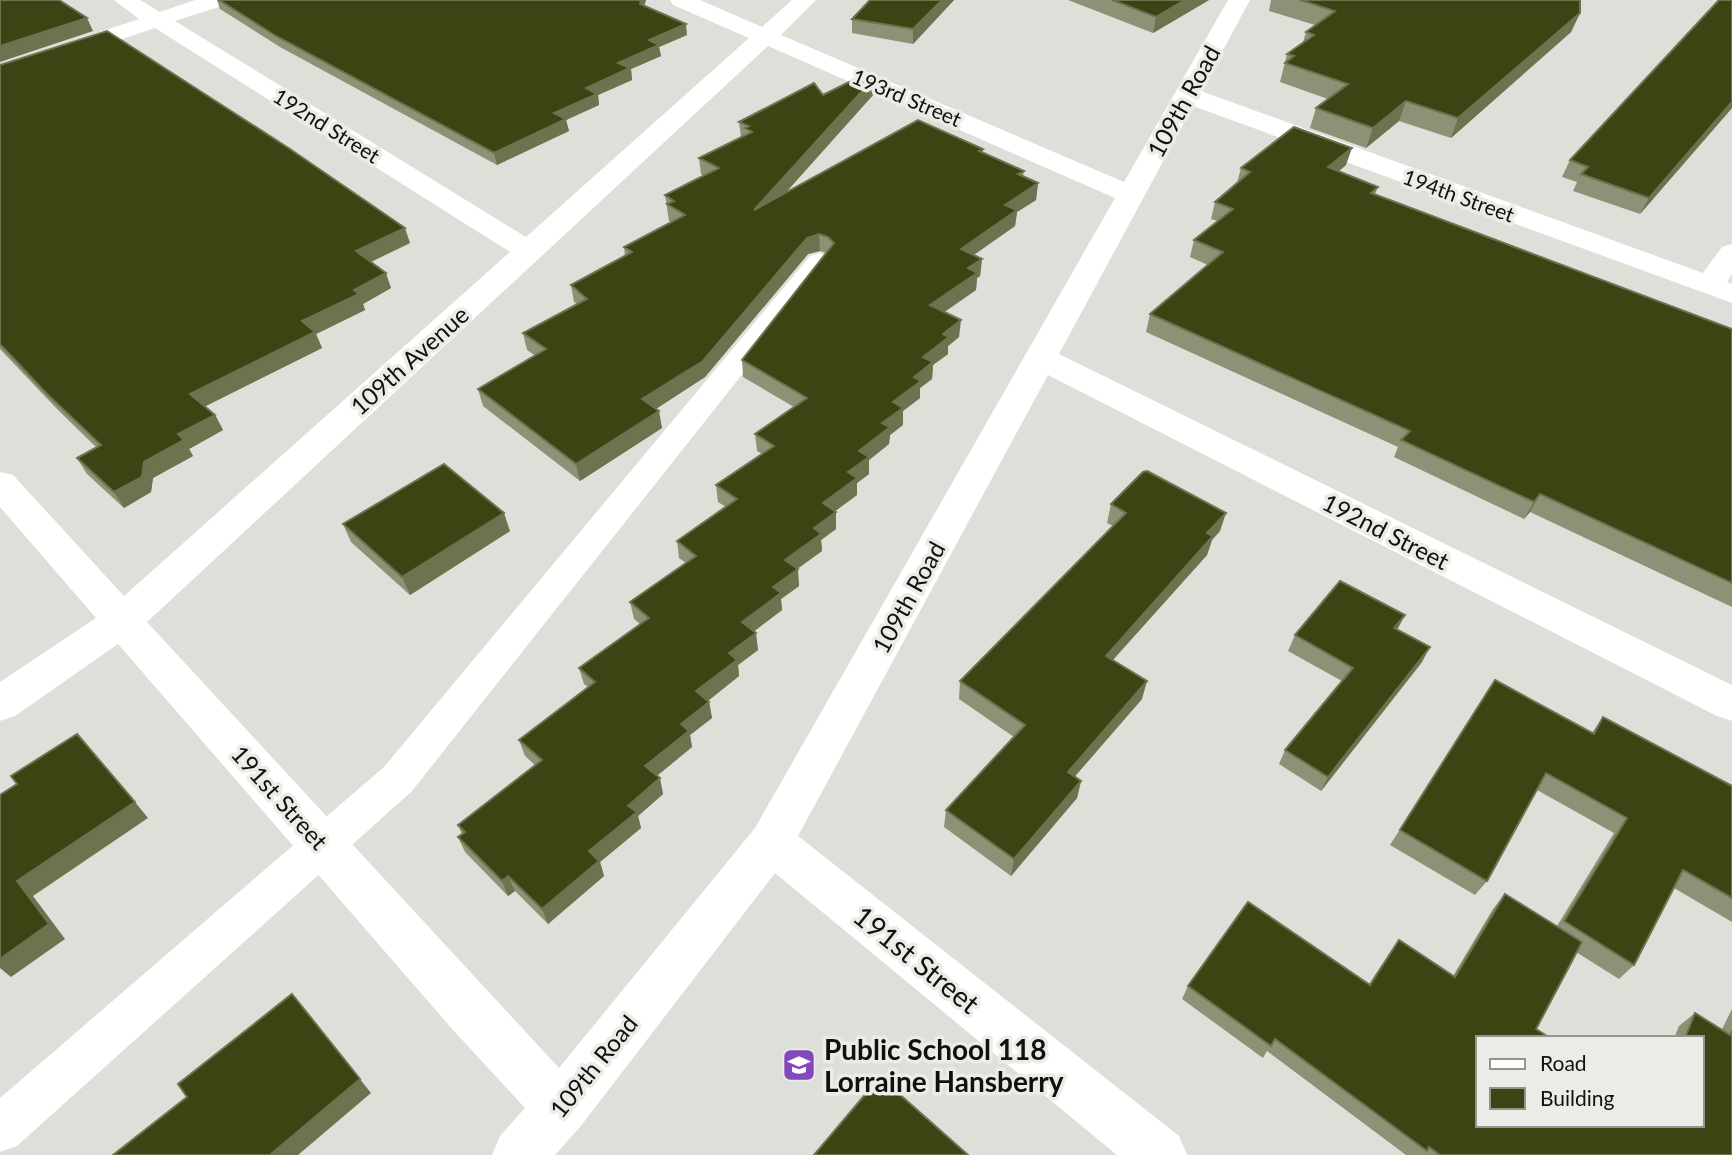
<svg xmlns="http://www.w3.org/2000/svg" width="1732" height="1155" viewBox="0 0 1732 1155" font-family="Lato,sans-serif">
  <style>
    .lines { fill: none; stroke-linecap: round; stroke-linejoin: round }
    .service { fill: #fff; fill-rule: evenodd }
    .minor { fill: #fff; fill-rule: evenodd }
    .wall { fill: #8d9276 }
    .shaded-wall { fill: #6d724f }
    .building { fill: #3d4414; stroke: #6d724f; stroke-width: 2 }
    .labels { text-anchor: middle; dominant-baseline: central; stroke-width: 7; stroke-linejoin: round; paint-order: stroke }
    .far-street-label { font-size: 21px; fill: #10110f; stroke: #eaece5 }
    .street-label { font-size: 24px; fill: #10110f; stroke: #eaece5 }
    .near-street-label { font-size: 28px; fill: #10110f; stroke: #eaece5 }
    .near-poi-label { font-size: 28px; font-weight: bold; fill: #10110f; stroke: #eaece5; text-anchor: start }
  </style>
  <rect width="100%" height="100%" fill="#dddfd8"/>
  <g class="lines">
    <polygon class="service" points="819,253 828,256 832,261 828,266 412,791 17,1146 0,1152 0,1098 384,767 810,256"/>
    <path class="minor" d="M114,0h26l20,12 35,-12h33l-3,5 -50,16 351,216 223,-199 -76,-33 -3,-5h30l62,27 30,-27h24l-35,35 343,147 104,-182h22l-49,91 502,182 19,-26 10,-3v30l-5,8 5,2v19l-539,-197 -134,248 673,331v36l-15,-5 -669,-341 -250,461 381,300 8,19h-70l-342,-282 -195,254 -25,28h-63l8,-19 25,-28 -72,-78 -335,-386 -103,72 -15,5v-39l96,-64 -96,-111v-35l13,3 111,121 386,-344 -355,-224 -155,52v-15l139,-46zM768,46l347,152 -360,630 -196,240 -412,-446z"/>
  </g>
  <g class="wall">
    <polygon points="217,0 646,0 644,6 687,35 659,47 661,56 631,69 632,80 598,95 599,105 566,120 569,131 497,165 280,47 220,9"/>
    <polygon points="870,0 954,0 913,44 852,33 852,19"/>
    <polygon points="1068,0 1209,0 1153,33"/>
    <polygon points="1271,0 1580,0 1580,13 1571,32 1451,138 1399,121 1366,148 1310,128 1316,108 1328,99 1280,82 1287,54 1303,42 1306,32 1315,25 1269,11"/>
    <polygon points="0,65 410,243 371,262 391,288 363,304 365,310 316,334 322,348 205,406 215,415 223,430 189,449 193,456 153,478 151,492 124,508 87,474 77,458 97,448 58,410 0,349"/>
    <polygon points="873,79 873,95 785,193 983,149 983,153 1024,171 1023,177 1038,183 1036,200 1017,212 1015,226 974,255 982,259 980,276 977,278 976,290 944,312 959,337 948,346 948,354 933,365 932,379 920,388 920,398 903,411 903,425 890,435 889,444 869,460 869,474 857,483 857,495 835,511 836,529 821,540 822,551 797,569 799,586 781,599 782,610 754,631 758,650 738,665 739,676 708,701 709,702 712,718 690,735 692,747 657,776 663,794 638,816 641,828 600,862 604,876 548,924 515,891 508,896 465,852 458,837 462,834 458,825 535,765 525,756 519,740 588,687 584,684 579,668 640,624 634,619 630,602 686,563 679,558 677,541 726,507 718,502 716,485 762,454 757,451 755,434 794,407 743,377 742,360 826,253 820,251 808,254 705,377 656,409 662,428 580,481 483,406 478,389 536,356 527,350 523,333 577,304 574,302 571,285 625,256 624,247 671,222 669,221 665,195 704,176 701,174 699,158 741,137 739,122"/>
    <polygon points="1732,108 1640,214 1573,191 1577,182 1562,177 1570,160"/>
    <polygon points="1346,165 1339,171 1378,187 1375,194 1732,329 1732,607 1530,512 1524,519 1394,457 1398,447 1146,332 1150,314 1208,265 1190,257 1194,240 1217,221 1211,219 1215,202 1237,183 1241,168"/>
    <polygon points="1111,504 1220,531 1212,540 1207,555 1113,660 1142,699 1075,776 1081,781 1077,798 1011,876 944,827 946,810 1014,737 959,699 960,681 1113,526 1107,523"/>
    <polygon points="343,524 510,531 410,595 351,542"/>
    <polygon points="1397,630 1422,662 1321,791 1279,764 1285,750 1342,681 1288,651 1295,635"/>
    <polygon points="1495,680 1592,733 1603,717 1732,786 1732,922 1674,888 1634,965 1619,979 1576,952 1478,1038 1702,1125 1702,1038 1674,1038 1679,1026 1695,1013 1722,1029 1732,1009 1732,1155 1406,1155 1267,1051 1263,1058 1182,999 1188,986 1369,984 1399,940 1453,976 1493,909 1505,894 1557,926 1614,833 1537,790 1487,881 1475,895 1390,845"/>
  </g>
  <g class="shaded-wall">
    <polygon points="641,0 646,0 641,15 640,4"/>
    <polygon points="942,0 954,0 913,44 913,29"/>
    <polygon points="1185,0 1209,0 1153,33 1156,17"/>
    <polygon points="1580,13 1571,32 1451,138 1458,118"/>
    <polygon points="87,18 93,31 0,62 0,46"/>
    <polygon points="686,24 687,35 659,47 661,56 631,69 632,80 598,95 599,105 566,120 569,131 497,165 494,153 554,113 649,40"/>
    <polygon points="873,79 873,95 755,227 754,210"/>
    <polygon points="1406,101 1399,121 1366,148 1373,128"/>
    <polygon points="1732,102 1732,108 1640,214 1649,198"/>
    <polygon points="1352,148 1346,165 1323,184 1328,167"/>
    <polygon points="1038,183 1036,200 1017,212 1015,226 959,265 961,249 1005,205"/>
    <polygon points="405,228 410,243 362,266 356,251"/>
    <polygon points="819,234 820,251 808,254 705,377 645,416 642,399 807,238"/>
    <polygon points="982,259 980,276 977,278 976,290 930,322 930,305 968,268"/>
    <polygon points="386,273 391,288 363,304 365,310 316,334 322,348 198,410 190,394 302,321"/>
    <polygon points="961,320 959,337 948,346 948,354 933,365 932,379 920,388 920,398 903,411 903,425 890,435 889,444 869,460 869,474 857,483 857,495 823,520 823,503 848,472 859,451 882,423 893,402 914,377 923,357 943,334"/>
    <polygon points="659,411 662,428 580,481 576,464"/>
    <polygon points="215,415 223,430 189,449 193,456 153,478 151,492 124,508 114,492 144,462 178,434"/>
    <polygon points="1540,494 1530,512 1524,519 1534,502"/>
    <polygon points="836,512 836,529 821,540 822,551 786,577 785,560 814,528"/>
    <polygon points="504,513 510,531 410,595 402,577"/>
    <polygon points="1226,513 1220,531 1212,540 1207,555 1101,673 1106,656 1207,533"/>
    <polygon points="798,569 799,586 781,599 782,610 744,639 742,622 773,587"/>
    <polygon points="1405,615 1397,630 1394,628"/>
    <polygon points="756,633 758,650 738,665 739,676 699,708 696,691 729,653"/>
    <polygon points="1430,647 1422,662 1321,791 1328,777"/>
    <polygon points="1147,681 1142,699 1064,789 1068,772"/>
    <polygon points="709,702 712,718 690,735 692,747 649,782 645,766 681,724"/>
    <polygon points="660,778 663,794 638,816 641,828 600,862 604,876 548,924 542,909 628,806"/>
    <polygon points="1081,781 1077,798 1011,876 1014,859"/>
    <polygon points="135,802 148,818 33,896 65,939 11,977 0,968 0,959 17,881"/>
    <polygon points="508,876 515,891 508,896 502,881"/>
    <polygon points="304,1009 371,1093 298,1155 270,1155"/>
  </g>
  <g class="building">
    <polygon points="0,0 59,0 87,18 0,46"/>
    <polygon points="219,0 641,0 640,4 686,24 649,40 659,45 618,63 630,68 586,88 597,94 554,113 566,119 494,153 276,36"/>
    <polygon points="870,0 942,0 913,29 852,19"/>
    <polygon points="1112,0 1185,0 1156,17"/>
    <polygon points="1300,0 1580,0 1580,13 1458,118 1406,101 1373,128 1316,108 1348,84 1285,63 1294,56 1287,54 1314,35 1306,32 1335,11"/>
    <polygon points="1719,0 1732,0 1732,102 1649,198 1581,174 1588,167 1570,160"/>
    <polygon points="107,31 290,149 405,228 356,251 386,273 354,290 359,294 302,321 315,332 190,394 215,415 178,434 184,440 144,462 142,477 114,492 77,458 101,445 48,395 0,344 0,65"/>
    <polygon points="863,75 873,79 754,210 918,120 983,149 979,151 1024,171 1018,174 1038,183 1005,205 1017,210 961,249 982,259 968,268 977,273 930,305 961,320 943,334 949,337 923,357 933,362 914,377 921,381 893,402 903,408 882,423 890,427 859,451 869,457 848,472 857,478 823,503 836,512 814,528 821,534 785,560 798,569 773,587 781,593 742,622 756,633 729,653 737,660 696,691 709,702 681,724 689,731 645,766 660,778 628,806 637,812 589,851 599,861 542,909 508,876 502,881 458,837 465,832 458,825 542,760 519,740 595,682 579,668 649,618 630,602 696,556 677,541 737,499 716,485 774,446 755,434 807,398 742,360 834,243 828,237 819,234 807,238 703,361 642,399 659,411 576,464 478,389 546,349 523,333 587,299 571,285 632,252 624,247 685,215 667,204 674,201 665,195 719,168 699,158 752,132 745,128 749,126 739,122 814,83 823,95"/>
    <polygon points="1294,127 1352,148 1328,167 1378,187 1371,193 1732,329 1732,583 1540,494 1534,502 1401,440 1410,431 1150,314 1223,252 1194,240 1233,209 1215,202 1250,172 1241,168"/>
    <polygon points="444,464 504,513 402,577 343,524"/>
    <polygon points="1147,471 1226,513 1207,533 1213,536 1106,656 1147,681 1068,772 1081,781 1014,859 946,810 1025,725 960,681 1126,513 1111,504 1143,472"/>
    <polygon points="1340,581 1405,615 1394,628 1430,647 1328,777 1285,750 1353,668 1295,635"/>
    <polygon points="1495,680 1594,734 1603,717 1732,786 1732,898 1683,870 1634,965 1564,921 1627,818 1546,773 1487,881 1400,830"/>
    <polygon points="77,734 135,802 17,881 49,924 0,959 0,795 17,784 11,776"/>
    <polygon points="1505,894 1582,942 1536,1029 1550,1038 1478,1038 1478,1125 1702,1125 1702,1038 1685,1038 1695,1013 1730,1035 1732,1031 1732,1155 1440,1155 1429,1147 1427,1151 1275,1039 1271,1046 1188,986 1248,902 1370,985 1399,940 1455,977"/>
    <polygon points="292,994 360,1079 270,1155 113,1155 187,1097 178,1084"/>
    <polygon points="880,1077 968,1155 814,1155"/>
  </g>
  <defs>
    <symbol id="school-square" viewBox="-11 -11 22 22"><rect x="-9" y="-9" width="18" height="18" rx="4" fill="#8248be" stroke="#eaece5"/><path d="M0-5L7-2L0 1L-7-2ZM-4 1L0 2.5L4 1V4Q0 6-4 4Z" fill="#fff"/></symbol>
  </defs>
  <g fill-rule="evenodd">
    <use href="#school-square" x="780" y="1046" width="38" height="38"/>
  </g>
  <g class="labels">
    <g class="far-street-label">
      <text transform="translate(907 97) rotate(23)">193rd Street</text>
      <text transform="translate(327 125) rotate(32)">192nd Street</text>
      <text transform="translate(1459 195) rotate(20)">194th Street</text>
    </g>
    <g class="street-label">
      <text transform="translate(1183 101) rotate(-61)">109th Road</text>
      <text transform="translate(409 360) rotate(-42)">109th Avenue</text>
      <text transform="translate(1386 531) rotate(27)">192nd Street</text>
      <text transform="translate(908 597) rotate(-61)">109th Road</text>
      <text transform="translate(280 797) rotate(48)">191st Street</text>
      <text transform="translate(593 1066) rotate(-51)">109th Road</text>
    </g>
    <g class="near-street-label">
      <text transform="translate(917 959) rotate(39)">191st Street</text>
    </g>
    <g class="near-poi-label">
      <text x="824" y="1049">Public School 118<tspan x="824" dy="32">Lorraine Hansberry</tspan></text>
    </g>
  </g>
  <rect x="1476" y="1036" width="228" height="91" fill="#eaece5" stroke="#93948f" stroke-width="2"/>
  <rect x="1490" y="1059" width="35" height="10" fill="#ffffff" stroke="#93948f" stroke-width="2"/>
  <text x="1540" y="1071" font-size="21" fill="#10110f">Road</text>
  <rect x="1490" y="1088" width="35" height="21" fill="#3d4414" stroke="#93948f" stroke-width="2"/>
  <text x="1540" y="1106" font-size="21" fill="#10110f">Building</text>
</svg>
